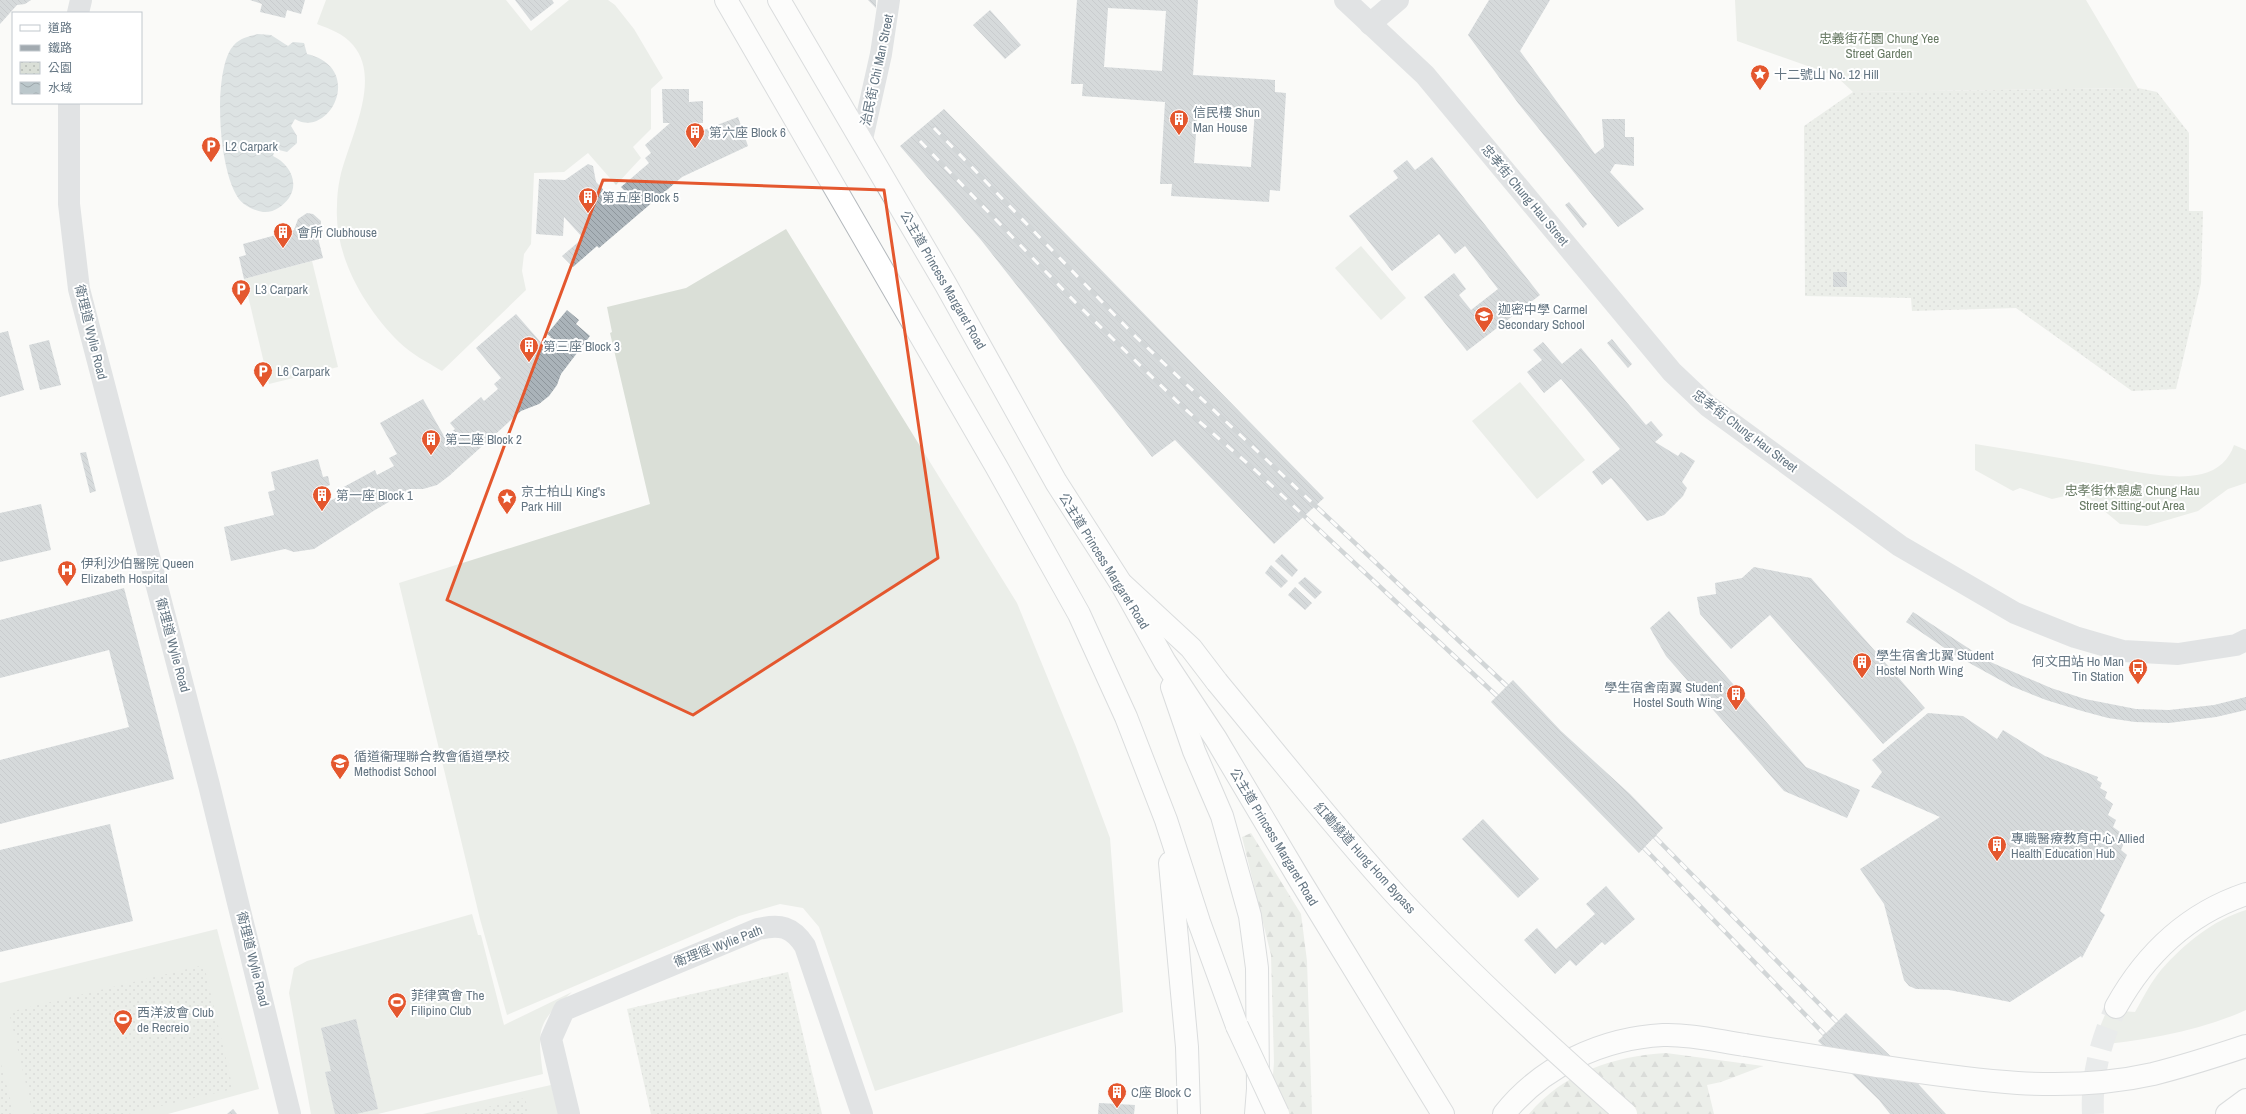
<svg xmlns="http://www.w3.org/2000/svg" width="2246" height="1114" viewBox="0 0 2246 1114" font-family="'Archivo Narrow','Noto Sans TC',sans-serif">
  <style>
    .green { fill: #dadfd7 }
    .forest { fill: url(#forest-firs) }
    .park { fill: url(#park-dots) }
    .water { fill: url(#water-waves) }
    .building { fill: url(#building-back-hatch); fill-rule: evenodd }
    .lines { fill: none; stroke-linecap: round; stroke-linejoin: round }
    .trunk-tunnel { stroke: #d5d9db; stroke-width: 22; stroke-dasharray: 22 11; stroke-linecap: butt }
    .primary-casing { stroke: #b5babe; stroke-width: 24 }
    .trunk-casing { stroke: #b4b9bd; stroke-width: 24 }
    .minor { stroke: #c3c8cc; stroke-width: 22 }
    .tertiary { stroke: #c3c8cc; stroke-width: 22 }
    .primary { stroke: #fff; stroke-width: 22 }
    .trunk { stroke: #fff; stroke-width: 22 }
    .rail-casing { stroke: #a2aab0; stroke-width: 4.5 }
    .rail { stroke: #fff; stroke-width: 3; stroke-dasharray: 9; stroke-linecap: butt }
    .primary-bridge-casing { stroke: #b5babe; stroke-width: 24; stroke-linecap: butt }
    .trunk-bridge-casing { stroke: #b4b9bd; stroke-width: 24; stroke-linecap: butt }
    .primary-bridge { stroke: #fff; stroke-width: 22 }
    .trunk-bridge { stroke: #fff; stroke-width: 22 }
    .marked { fill: none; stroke: #e4572e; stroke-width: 3; stroke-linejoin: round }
    .labels { text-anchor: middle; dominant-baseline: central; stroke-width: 4; stroke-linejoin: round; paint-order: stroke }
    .park-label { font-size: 13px; fill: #687a64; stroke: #fff }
    .street-label { font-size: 13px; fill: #657683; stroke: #fff }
    .poi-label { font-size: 13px; fill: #657683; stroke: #fff; text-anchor: start }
  </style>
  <defs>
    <pattern id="forest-firs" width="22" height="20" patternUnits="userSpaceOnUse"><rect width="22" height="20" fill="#dadfd7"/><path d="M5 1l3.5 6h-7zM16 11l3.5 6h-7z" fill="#b4b9b4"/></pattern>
    <pattern id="park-dots" width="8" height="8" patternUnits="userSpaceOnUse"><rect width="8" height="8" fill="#dadfd7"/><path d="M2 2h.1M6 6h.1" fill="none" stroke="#b4b9b4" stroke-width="1.8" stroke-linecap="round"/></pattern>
    <pattern id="water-waves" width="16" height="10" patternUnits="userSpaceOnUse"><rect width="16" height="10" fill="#bbc7cb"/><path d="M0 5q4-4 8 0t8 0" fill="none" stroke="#9ca6aa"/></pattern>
    <pattern id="building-back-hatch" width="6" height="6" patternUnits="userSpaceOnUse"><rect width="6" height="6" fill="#aab3b9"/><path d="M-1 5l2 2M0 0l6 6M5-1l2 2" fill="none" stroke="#8e969c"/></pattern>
  </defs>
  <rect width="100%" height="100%" fill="#fafaf8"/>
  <g class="green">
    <path d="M326,0h180l25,31 38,-31h39l7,5 19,24 29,49 -12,11v40l-18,18 8,11 -25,27 -28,-32 -24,19 -30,1 -3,71 -7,10 -2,17 4,19 -84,81c-15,-9 -31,-17 -43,-29 -35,-35 -65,-86 -62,-136 0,-9 1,-19 3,-28 8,-37 43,-98 13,-133 -9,-11 -23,-16 -36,-21z"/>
    <polygon points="1735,0 2086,0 2138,88 1853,92 1836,76 1737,41"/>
    <polygon points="786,229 1017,603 1076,747 1110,838 1123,1012 875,1091 819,927 803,908 780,904 739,916 507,1015 480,919 399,583 650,504 610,333 612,332 607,307 686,288"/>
    <polygon points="1361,246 1406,298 1381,320 1335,268"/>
    <polygon points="312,261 338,367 269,384 244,279"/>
    <polygon points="1520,382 1585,460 1537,499 1472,421"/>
    <path d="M1975,444c44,7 87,14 130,22 28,5 69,15 97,8 16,-4 27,-14 32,-29l12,5v33l-18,6 -30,22 -51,15 -27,-2 -30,-25 -12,-6 -26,6 -32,-11 -7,3 -38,-21z"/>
    <path d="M2246,910v100c-48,22 -102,30 -154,36l15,-36 28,2c8,-14 16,-30 26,-42 23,-26 52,-50 85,-60z"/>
    <path d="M472,914l6,21h3l23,90 68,-33c-35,31 -35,36 -29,82l-165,40h-67l-22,-121 5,-25 13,-7z"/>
    <polygon points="217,929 259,1089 168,1114 0,1114 0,983"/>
    <polygon points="551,1085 559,1114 423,1114"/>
  </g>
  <g class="forest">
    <polygon points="1251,833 1301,914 1307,961 1312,1114 1270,1114 1274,1062 1271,955 1242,837"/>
    <path d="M1666,1053l97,13 -42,16 -14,3 7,29h-185c34,-41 85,-58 137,-61z"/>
  </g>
  <g class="park">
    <polygon points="2138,88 2157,92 2189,133 2189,211 2203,211 2201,283 2176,389 2132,391 2016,308 1912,311 1911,298 1805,296 1804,126 1853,92"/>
    <polygon points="204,965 233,1089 127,1114 33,1114 9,1012"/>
    <polygon points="788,972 822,1114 651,1114 627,1009"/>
    <polygon points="0,1060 14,1114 0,1114"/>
    <polygon points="525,1098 529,1114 458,1114"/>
  </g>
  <path class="water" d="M258,34l13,1 17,11 5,-4 11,1 3,11c59,14 22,86 -12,65l-4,7 6,10v7l-10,9 -12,-3 -2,7c15,7 27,25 16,42 -6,8 -15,15 -26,14 -6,-1 -14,-4 -19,-8 -26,-19 -33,-136 -10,-159 6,-7 16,-9 24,-11z"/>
  <g class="building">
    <polygon points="0,0 31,0 25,4 17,5 0,24"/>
    <polygon points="250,0 305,0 301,14 287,10 285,18 260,12 262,4"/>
    <polygon points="515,0 552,0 554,3 531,21"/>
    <polygon points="868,0 876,0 876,8"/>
    <path d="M1077,0h121l-5,75 82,5v12l11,1 -6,98 -10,-1 -1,12 -98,-6 1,-12h-12l5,-82 -83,-6 1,-12h-12zM1108,8l58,3 -4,60 -58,-4zM1198,105l57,4 -4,58 -57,-4z"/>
    <polygon points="1489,0 1550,0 1520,51 1595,154 1604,147 1602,119 1625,119 1625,137 1634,137 1634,166 1615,164 1610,172 1644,209 1618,227 1518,103 1468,35"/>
    <polygon points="990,10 1021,45 1005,59 973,25"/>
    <polygon points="662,89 689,89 689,102 703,101 703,123 691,123 697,128 700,125 704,130 738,117 748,146 682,177 599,248 597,246 573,267 562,256 583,238 564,217 563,236 536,234 539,179 565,180 588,164 593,166 596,182 614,201 625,191 621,187 649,163 645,158 651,153 645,145 670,123 663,123"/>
    <polygon points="944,109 1324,498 1274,544 1175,440 1152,457 981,240 900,146"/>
    <polygon points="1432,157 1540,295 1467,351 1424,297 1454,273 1466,289 1459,295 1471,310 1498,289 1465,246 1455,254 1439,234 1392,271 1349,216 1398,178 1393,171 1407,160 1415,170"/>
    <polygon points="1569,202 1587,224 1583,228 1565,205"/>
    <polygon points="307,213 313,214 321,221 321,232 318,238 323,258 244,279 239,257 246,255 243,244 294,230 298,219"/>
    <rect x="1833" y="272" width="14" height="15"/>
    <polygon points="567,310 579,320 576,324 590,336 561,374 557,385 549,396 539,404 521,411 449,476 437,485 423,489 411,489 375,510 314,549 294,552 285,549 231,561 224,527 274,515 268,492 275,490 271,472 318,459 323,477 328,476 330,485 325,487 329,501 343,495 340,489 375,470 377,475 394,466 389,458 397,454 380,423 423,399 444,436 450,433 455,429 450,423 481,397 484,401 498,389 494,384 501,378 476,348 516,314 544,346 551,337 547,334"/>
    <polygon points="8,331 24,390 0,397 0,333"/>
    <polygon points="1612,339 1632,364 1628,368 1607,343"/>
    <polygon points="49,340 61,385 40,390 29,345"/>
    <polygon points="1543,342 1562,364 1581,348 1646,425 1651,421 1663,435 1655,442 1678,456 1681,452 1695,461 1682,482 1687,488 1683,496 1664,515 1647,521 1611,478 1602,485 1592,472 1620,449 1561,379 1544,393 1527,372 1542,360 1533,350"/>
    <polygon points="86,452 96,491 90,493 80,453"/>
    <polygon points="41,504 51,550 0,562 0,513"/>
    <polygon points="1282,554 1298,570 1292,577 1275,561"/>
    <polygon points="1271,565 1288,581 1281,588 1265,573"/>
    <polygon points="1754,567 1811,578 1925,708 1883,744 1770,615 1731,649 1700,614 1697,597 1716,594 1715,583 1742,578"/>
    <polygon points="1305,577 1322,592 1315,599 1298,583"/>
    <polygon points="1295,587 1312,603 1305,610 1288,595"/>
    <polygon points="124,588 174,779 0,824 0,760 129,727 109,650 0,678 0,620"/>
    <polygon points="1669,611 1806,767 1860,790 1847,818 1784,791 1666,656 1650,628"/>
    <polygon points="1913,612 1988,661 2051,688 2085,699 2136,709 2169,710 2214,705 2246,697 2246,710 2216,717 2169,723 2135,722 2108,718 2082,711 2046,700 2011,686 1955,655 1906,622"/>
    <polygon points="1513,680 1561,731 1630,794 1663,828 1639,853 1491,702"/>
    <polygon points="1928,713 1963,716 1997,739 2003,730 2045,756 2098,777 2097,780 2102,783 2100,788 2107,792 2105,798 2113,804 2108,815 2116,820 2113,827 2120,832 2117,838 2124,843 2121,850 2127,855 2100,911 2105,915 2082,958 2081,956 2010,1002 1949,990 1916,989 1909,986 1904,980 1884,904 1860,869 1940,817 1871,787 1882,772 1872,760"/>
    <polygon points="1483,819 1539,879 1518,898 1462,839"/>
    <polygon points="110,824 133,921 0,952 0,850"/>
    <polygon points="1606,886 1635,919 1605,945 1602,942 1576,966 1570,960 1555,974 1524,940 1537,928 1556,949 1595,914 1586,904"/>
    <polygon points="1846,1013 1907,1072 1946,1114 1890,1114 1879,1100 1818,1041"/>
    <polygon points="356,1019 378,1109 356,1114 335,1114 325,1072 331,1071 321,1028"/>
    <polygon points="1099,1103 1135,1105 1134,1114 1098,1114"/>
    <polygon points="233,1109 237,1114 227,1114"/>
  </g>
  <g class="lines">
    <path class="trunk-tunnel" d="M2093,1114c-2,-38 8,-73 23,-107"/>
    <defs>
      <polyline id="primary" points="1123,585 1191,648 1217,682"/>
      <g id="trunk">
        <polyline points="726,0 996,466 1079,614 1126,717 1166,820 1199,922 1237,1026"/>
        <polyline points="779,0 946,285 1056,482 1122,585 1165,662 1216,739 1298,877 1443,1114"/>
        <polyline points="1172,687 1194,751 1222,816 1250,916 1257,968 1258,1089 1256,1114"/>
        <polyline points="1170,863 1187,1047 1189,1114"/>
        <path d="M2116,1007c30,-54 71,-93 130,-113"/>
        <path d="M1871,1065c93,14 189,30 282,9 32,-8 63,-18 93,-28"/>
        <path d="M1504,1114c38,-48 99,-76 159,-79 27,-1 55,6 82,10"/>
        <polyline points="2227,1114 2246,1100"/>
      </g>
    </defs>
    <use href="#primary" class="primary-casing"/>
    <use href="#trunk" class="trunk-casing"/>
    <g class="minor">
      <polyline points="1370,24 1398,0"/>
      <polyline points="862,139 881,54 889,0"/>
      <path d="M569,1114l-18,-75 13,-29 194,-81c22,-5 34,-3 47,17l57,168"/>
    </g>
    <g class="tertiary">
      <polyline points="1345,0 1425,75 1672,372 1708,406 1900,546 2015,613 2075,637 2123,651 2178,654 2236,645 2246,640"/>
      <polyline points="78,13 81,0"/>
      <polyline points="69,103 69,204 79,289 209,785 290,1114"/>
    </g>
    <use href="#primary" class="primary"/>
    <use href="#trunk" class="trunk"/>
    <defs>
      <g id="rail">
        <polyline points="934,128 1136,337 1507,686"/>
        <polyline points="920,141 1075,302 1185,409 1255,470 1497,696"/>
        <polyline points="1655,837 1837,1022"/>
        <polyline points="1644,848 1824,1034"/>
      </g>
    </defs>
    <use href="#rail" class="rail-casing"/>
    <use href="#rail" class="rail"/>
    <defs>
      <path id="primary-bridge" d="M1217,682c59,71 116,144 179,213 72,77 150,149 230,219"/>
      <g id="trunk-bridge">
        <polyline points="1237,1026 1278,1114"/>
        <polyline points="1745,1045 1871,1065"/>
      </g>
    </defs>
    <use href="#primary-bridge" class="primary-bridge-casing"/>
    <use href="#trunk-bridge" class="trunk-bridge-casing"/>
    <use href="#primary-bridge" class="primary-bridge"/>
    <use href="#trunk-bridge" class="trunk-bridge"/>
  </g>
  <path d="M0 0H2246V1114H0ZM603,180l281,10 54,368 -245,157 -246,-115z" fill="#fafaf8" fill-opacity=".55" fill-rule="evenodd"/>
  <path class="marked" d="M603,180l281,10 54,368 -245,157 -246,-115z"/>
  <defs>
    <symbol id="sight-pin" viewBox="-11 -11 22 30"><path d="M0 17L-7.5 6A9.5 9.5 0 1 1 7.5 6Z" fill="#e4572e" stroke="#fff"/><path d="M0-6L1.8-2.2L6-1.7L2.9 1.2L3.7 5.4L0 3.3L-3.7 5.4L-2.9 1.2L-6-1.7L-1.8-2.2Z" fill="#fff"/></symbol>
    <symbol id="building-pin" viewBox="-11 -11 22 30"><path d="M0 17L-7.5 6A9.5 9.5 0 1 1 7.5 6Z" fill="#e4572e" stroke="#fff"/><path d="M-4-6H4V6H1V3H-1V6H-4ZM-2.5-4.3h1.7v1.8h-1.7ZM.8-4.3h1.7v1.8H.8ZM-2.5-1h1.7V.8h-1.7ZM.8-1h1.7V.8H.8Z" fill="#fff"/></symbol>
    <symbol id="parking-pin" viewBox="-11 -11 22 30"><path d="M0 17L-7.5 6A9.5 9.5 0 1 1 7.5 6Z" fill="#e4572e" stroke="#fff"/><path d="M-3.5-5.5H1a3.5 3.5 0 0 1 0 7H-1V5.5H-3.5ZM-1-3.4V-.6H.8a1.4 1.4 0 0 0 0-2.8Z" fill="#fff"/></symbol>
    <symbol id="school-pin" viewBox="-11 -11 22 30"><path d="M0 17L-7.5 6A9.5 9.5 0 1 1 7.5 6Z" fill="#e4572e" stroke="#fff"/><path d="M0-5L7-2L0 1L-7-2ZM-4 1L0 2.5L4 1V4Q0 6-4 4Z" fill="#fff"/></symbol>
    <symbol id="hospital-pin" viewBox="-11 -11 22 30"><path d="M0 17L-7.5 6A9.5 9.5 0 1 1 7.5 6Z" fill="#e4572e" stroke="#fff"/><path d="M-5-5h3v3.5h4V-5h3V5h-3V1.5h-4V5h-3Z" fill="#fff"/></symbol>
    <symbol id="bus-pin" viewBox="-11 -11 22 30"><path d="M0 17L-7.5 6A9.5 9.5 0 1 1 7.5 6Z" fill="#e4572e" stroke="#fff"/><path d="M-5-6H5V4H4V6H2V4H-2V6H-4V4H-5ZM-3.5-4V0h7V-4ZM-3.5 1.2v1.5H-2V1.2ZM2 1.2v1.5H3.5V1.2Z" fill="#fff"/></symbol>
    <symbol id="stadium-pin" viewBox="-11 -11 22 30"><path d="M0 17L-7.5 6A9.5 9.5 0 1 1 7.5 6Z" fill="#e4572e" stroke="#fff"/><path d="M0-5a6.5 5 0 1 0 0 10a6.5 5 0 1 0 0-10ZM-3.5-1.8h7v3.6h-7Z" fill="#fff"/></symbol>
  </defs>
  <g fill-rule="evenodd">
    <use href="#sight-pin" x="1749" y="63" width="22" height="30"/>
    <use href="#building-pin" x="1168" y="108" width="22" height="30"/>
    <use href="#building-pin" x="684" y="121" width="22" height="30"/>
    <use href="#parking-pin" x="200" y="135" width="22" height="30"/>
    <use href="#building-pin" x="577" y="186" width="22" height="30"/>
    <use href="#building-pin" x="272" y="221" width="22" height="30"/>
    <use href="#parking-pin" x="230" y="278" width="22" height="30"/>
    <use href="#school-pin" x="1473" y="305" width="22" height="30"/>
    <use href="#building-pin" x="518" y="335" width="22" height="30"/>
    <use href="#parking-pin" x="252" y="360" width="22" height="30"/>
    <use href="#building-pin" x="420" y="428" width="22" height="30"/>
    <use href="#building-pin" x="311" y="484" width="22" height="30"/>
    <use href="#sight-pin" x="496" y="487" width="22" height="30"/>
    <use href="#hospital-pin" x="56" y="559" width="22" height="30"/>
    <use href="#building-pin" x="1851" y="651" width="22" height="30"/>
    <use href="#bus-pin" x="2127" y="657" width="22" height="30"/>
    <use href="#building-pin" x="1725" y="683" width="22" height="30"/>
    <use href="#school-pin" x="329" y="752" width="22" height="30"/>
    <use href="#building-pin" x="1986" y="834" width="22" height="30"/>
    <use href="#stadium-pin" x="386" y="991" width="22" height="30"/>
    <use href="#stadium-pin" x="112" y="1008" width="22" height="30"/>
    <use href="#building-pin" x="1106" y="1081" width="22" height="30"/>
  </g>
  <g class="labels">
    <g class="park-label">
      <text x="1879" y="38">忠義街花園 Chung Yee<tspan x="1879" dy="15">Street Garden</tspan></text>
      <text x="2132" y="490">忠孝街休憩處 Chung Hau<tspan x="2132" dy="15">Street Sitting-out Area</tspan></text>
    </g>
    <g class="street-label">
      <text transform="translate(877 70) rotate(-78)">治民街 Chi Man Street</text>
      <text transform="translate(1525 195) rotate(50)">忠孝街 Chung Hau Street</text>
      <text transform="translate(943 280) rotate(60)">公主道 Princess Margaret Road</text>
      <text transform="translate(91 332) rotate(76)">衛理道 Wylie Road</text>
      <text transform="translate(1745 431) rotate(37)">忠孝街 Chung Hau Street</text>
      <text transform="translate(1104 561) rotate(58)">公主道 Princess Margaret Road</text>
      <text transform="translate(173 645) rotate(75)">衛理道 Wylie Road</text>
      <text transform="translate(1274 837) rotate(59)">公主道 Princess Margaret Road</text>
      <text transform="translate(1365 858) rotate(48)">紅磡繞道 Hung Hom Bypass</text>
      <text transform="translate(718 946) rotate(-21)">衛理徑 Wylie Path</text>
      <text transform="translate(253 959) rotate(76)">衛理道 Wylie Road</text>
    </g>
    <g class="poi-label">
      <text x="1774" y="74">十二號山 No. 12 Hill</text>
      <text x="1193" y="112">信民樓 Shun<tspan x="1193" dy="15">Man House</tspan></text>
      <text x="709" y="132">第六座 Block 6</text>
      <text x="225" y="146">L2 Carpark</text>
      <text x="602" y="197">第五座 Block 5</text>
      <text x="297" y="232">會所 Clubhouse</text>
      <text x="255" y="289">L3 Carpark</text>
      <text x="1498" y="309">迦密中學 Carmel<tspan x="1498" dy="15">Secondary School</tspan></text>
      <text x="543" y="346">第三座 Block 3</text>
      <text x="277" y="371">L6 Carpark</text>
      <text x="445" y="439">第二座 Block 2</text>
      <text x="521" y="491">京士柏山 King's<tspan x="521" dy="15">Park Hill</tspan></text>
      <text x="336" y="495">第一座 Block 1</text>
      <text x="81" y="563">伊利沙伯醫院 Queen<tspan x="81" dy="15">Elizabeth Hospital</tspan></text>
      <text x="1876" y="655">學生宿舍北翼 Student<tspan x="1876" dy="15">Hostel North Wing</tspan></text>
      <text x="2124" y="661" text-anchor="end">何文田站 Ho Man<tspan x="2124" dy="15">Tin Station</tspan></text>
      <text x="1722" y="687" text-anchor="end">學生宿舍南翼 Student<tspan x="1722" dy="15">Hostel South Wing</tspan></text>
      <text x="354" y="756">循道衞理聯合教會循道學校<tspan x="354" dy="15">Methodist School</tspan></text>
      <text x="2011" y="838">專職醫療教育中心 Allied<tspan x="2011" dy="15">Health Education Hub</tspan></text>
      <text x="411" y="995">菲律賓會 The<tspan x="411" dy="15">Filipino Club</tspan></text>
      <text x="137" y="1012">西洋波會 Club<tspan x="137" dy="15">de Recreio</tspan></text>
      <text x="1131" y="1092">C座 Block C</text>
    </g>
  </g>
  <rect x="12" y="12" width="130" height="92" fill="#ffffff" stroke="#c1c8cd"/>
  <rect x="20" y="25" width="20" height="6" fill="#ffffff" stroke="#c1c8cd"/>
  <text x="48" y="32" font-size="12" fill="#657683">道路</text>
  <rect x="20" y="45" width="20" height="6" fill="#a2aab0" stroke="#c1c8cd"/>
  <text x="48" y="52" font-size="12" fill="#657683">鐵路</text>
  <rect x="20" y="62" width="20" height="12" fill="url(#park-dots)" stroke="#c1c8cd"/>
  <text x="48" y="72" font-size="12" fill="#657683">公園</text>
  <rect x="20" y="82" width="20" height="12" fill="url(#water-waves)" stroke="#c1c8cd"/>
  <text x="48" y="92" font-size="12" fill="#657683">水域</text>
</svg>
